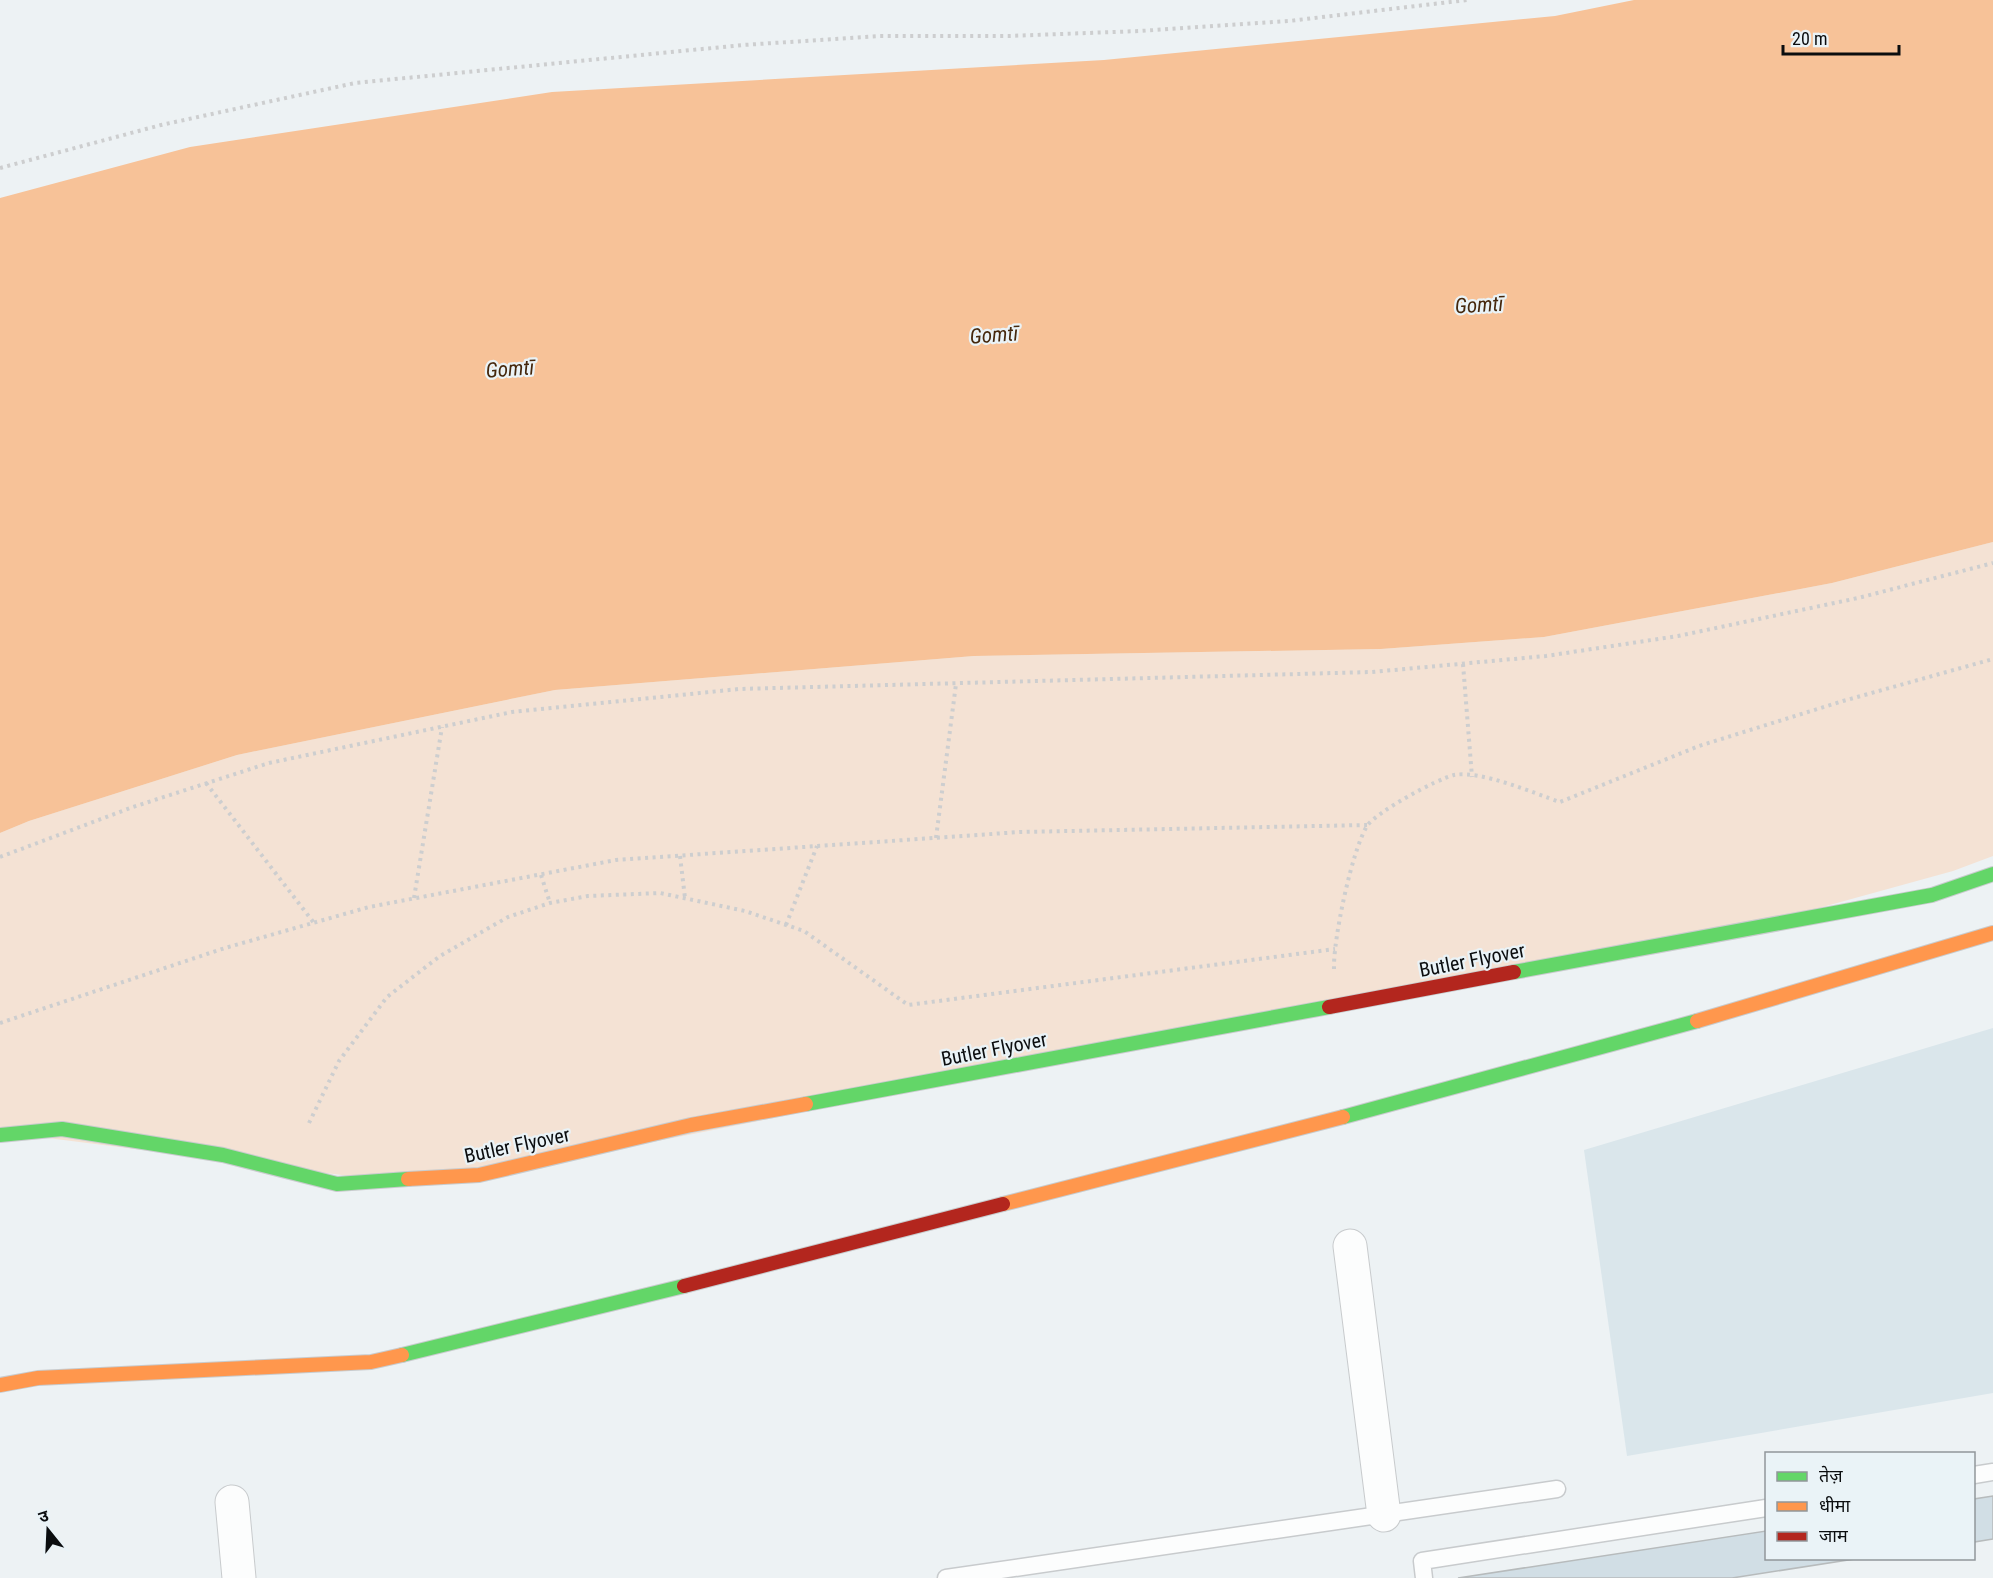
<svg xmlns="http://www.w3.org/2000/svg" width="1993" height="1578" viewBox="0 0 1993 1578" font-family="'Roboto Condensed','Noto Sans Devanagari',sans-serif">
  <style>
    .built { fill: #dae6eb }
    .green { fill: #f4e2d4 }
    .water { fill: #f7c298 }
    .building { fill: #d1dee5; stroke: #b7bbbc; stroke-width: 1.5 }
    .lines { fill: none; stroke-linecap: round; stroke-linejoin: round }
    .lane-casing { stroke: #c8cbcd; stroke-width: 19 }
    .street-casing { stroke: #c8cbcd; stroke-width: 35 }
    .fast-casing { stroke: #c8cbcd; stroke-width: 16 }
    .slow-casing { stroke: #c8cbcd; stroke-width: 16 }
    .jam-casing { stroke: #c8cbcd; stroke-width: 16 }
    .path { stroke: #cdcecf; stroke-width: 4; stroke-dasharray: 3 4.5; stroke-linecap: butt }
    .lane { stroke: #fcfdfd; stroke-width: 16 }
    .street { stroke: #fcfdfd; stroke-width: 33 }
    .fast { stroke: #63d668; stroke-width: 14 }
    .slow { stroke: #ff974d; stroke-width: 14 }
    .jam { stroke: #b3261e; stroke-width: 14 }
    .labels { text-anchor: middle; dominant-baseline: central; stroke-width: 4.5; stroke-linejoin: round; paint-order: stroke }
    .street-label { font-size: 20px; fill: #0b0d0f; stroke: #eaf3f7 }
    .water-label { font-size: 21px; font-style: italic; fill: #46280d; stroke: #eaf3f7 }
  </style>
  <rect width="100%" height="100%" fill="#edf2f4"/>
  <polygon class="built" points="1993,1028 1993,1393 1627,1456 1584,1150"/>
  <polygon class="green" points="1993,542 1993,856 1953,871 1768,922 429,1186 0,1132 0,833 29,821 237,755 555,690 974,656 1381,649 1544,637 1832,583"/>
  <polygon class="water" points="1634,0 1993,0 1993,542 1832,583 1544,637 1381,649 974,656 555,690 237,755 29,821 0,833 0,198 190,147 552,92 1104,60 1555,16"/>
  <g class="building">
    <polygon points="1993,1496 1993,1539 1974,1542 1974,1499"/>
    <polygon points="1766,1531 1766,1558 1861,1558 1732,1578 1458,1578"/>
  </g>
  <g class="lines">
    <defs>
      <g id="lane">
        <polyline points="1974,1475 1993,1472"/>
        <polyline points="946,1578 1557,1489"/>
        <polyline points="1424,1578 1422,1561 1766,1508"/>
      </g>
      <g id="street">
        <polyline points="1350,1246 1384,1515"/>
        <polyline points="232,1502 239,1578"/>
      </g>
      <g id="fast">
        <polyline points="1514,972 1932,895 1993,874"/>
        <polyline points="806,1104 1329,1007"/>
        <polyline points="1343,1117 1697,1021"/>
        <polyline points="0,1135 62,1129 223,1155 337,1184 408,1179"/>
        <polyline points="402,1355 684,1286"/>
      </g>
      <g id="slow">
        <polyline points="1697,1021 1993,933"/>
        <polyline points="408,1179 479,1175 691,1125 806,1104"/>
        <polyline points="1003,1204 1343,1117"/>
        <polyline points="0,1385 38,1378 371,1362 402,1355"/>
      </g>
      <g id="jam">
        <polyline points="1329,1007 1514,972"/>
        <polyline points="684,1286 1003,1204"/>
      </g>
    </defs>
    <use href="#lane" class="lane-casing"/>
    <use href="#street" class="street-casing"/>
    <use href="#fast" class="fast-casing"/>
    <use href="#slow" class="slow-casing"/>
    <use href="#jam" class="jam-casing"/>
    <g class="path">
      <polyline points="0,168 161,125 355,83 743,45 880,36 1008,36 1140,31 1289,21 1467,0"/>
      <polyline points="1463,664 1472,777"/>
      <polyline points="206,783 314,923"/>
      <polyline points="936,838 956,684"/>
      <polyline points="680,856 685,898"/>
      <polyline points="0,857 133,807 269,763 512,712 739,689 1372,672 1546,656 1678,636 1858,598 1993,563"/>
      <polyline points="541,875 550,903"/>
      <polyline points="414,898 442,727"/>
      <polyline points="786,925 817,846"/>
      <path d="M1334,969c-1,-29 18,-119 33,-143 9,-14 70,-47 87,-51 27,-5 79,18 106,27l139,-56 144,-45 150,-42"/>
      <polyline points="0,1023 225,948 369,907 616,860 1020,832 1367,825"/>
      <polyline points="309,1123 339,1061 387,997 440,956 508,917 550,903 588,896 660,893 745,911 804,931 908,1005 1335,949"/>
    </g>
    <use href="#lane" class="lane"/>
    <use href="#street" class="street"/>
    <use href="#fast" class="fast"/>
    <use href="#slow" class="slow"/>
    <use href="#jam" class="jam"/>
  </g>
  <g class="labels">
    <g class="street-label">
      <text transform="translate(1472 960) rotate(-11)">Butler Flyover</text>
      <text transform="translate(994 1049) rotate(-11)">Butler Flyover</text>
      <text transform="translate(517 1145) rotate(-12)">Butler Flyover</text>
    </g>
    <g class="water-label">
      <text transform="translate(1479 305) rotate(-3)">Gomtī</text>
      <text transform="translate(994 335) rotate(-4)">Gomtī</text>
      <text transform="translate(510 369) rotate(-4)">Gomtī</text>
    </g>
  </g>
  <rect x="1765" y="1452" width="210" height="108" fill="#eaf3f7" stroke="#91979a" stroke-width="1.5"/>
  <rect x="1777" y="1472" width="30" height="9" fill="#63d668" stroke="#91979a" stroke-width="1.5"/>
  <text x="1819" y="1482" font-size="18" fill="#0b0d0f">तेज़</text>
  <rect x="1777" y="1502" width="30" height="9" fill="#ff974d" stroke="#91979a" stroke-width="1.5"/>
  <text x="1819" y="1512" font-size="18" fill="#0b0d0f">धीमा</text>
  <rect x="1777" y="1532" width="30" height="9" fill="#b3261e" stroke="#91979a" stroke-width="1.5"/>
  <text x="1819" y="1542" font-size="18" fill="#0b0d0f">जाम</text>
  <g transform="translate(48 1530) rotate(342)" stroke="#eaf3f7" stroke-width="4.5" paint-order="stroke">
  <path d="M0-4.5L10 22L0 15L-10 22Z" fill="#0b0d0f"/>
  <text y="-9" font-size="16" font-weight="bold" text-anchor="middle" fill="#0b0d0f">उ</text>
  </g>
  <path d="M1783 45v9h116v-9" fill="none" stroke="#0b0d0f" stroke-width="3"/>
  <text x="1792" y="45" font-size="18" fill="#0b0d0f" stroke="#eaf3f7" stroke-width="4.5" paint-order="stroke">20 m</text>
</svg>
